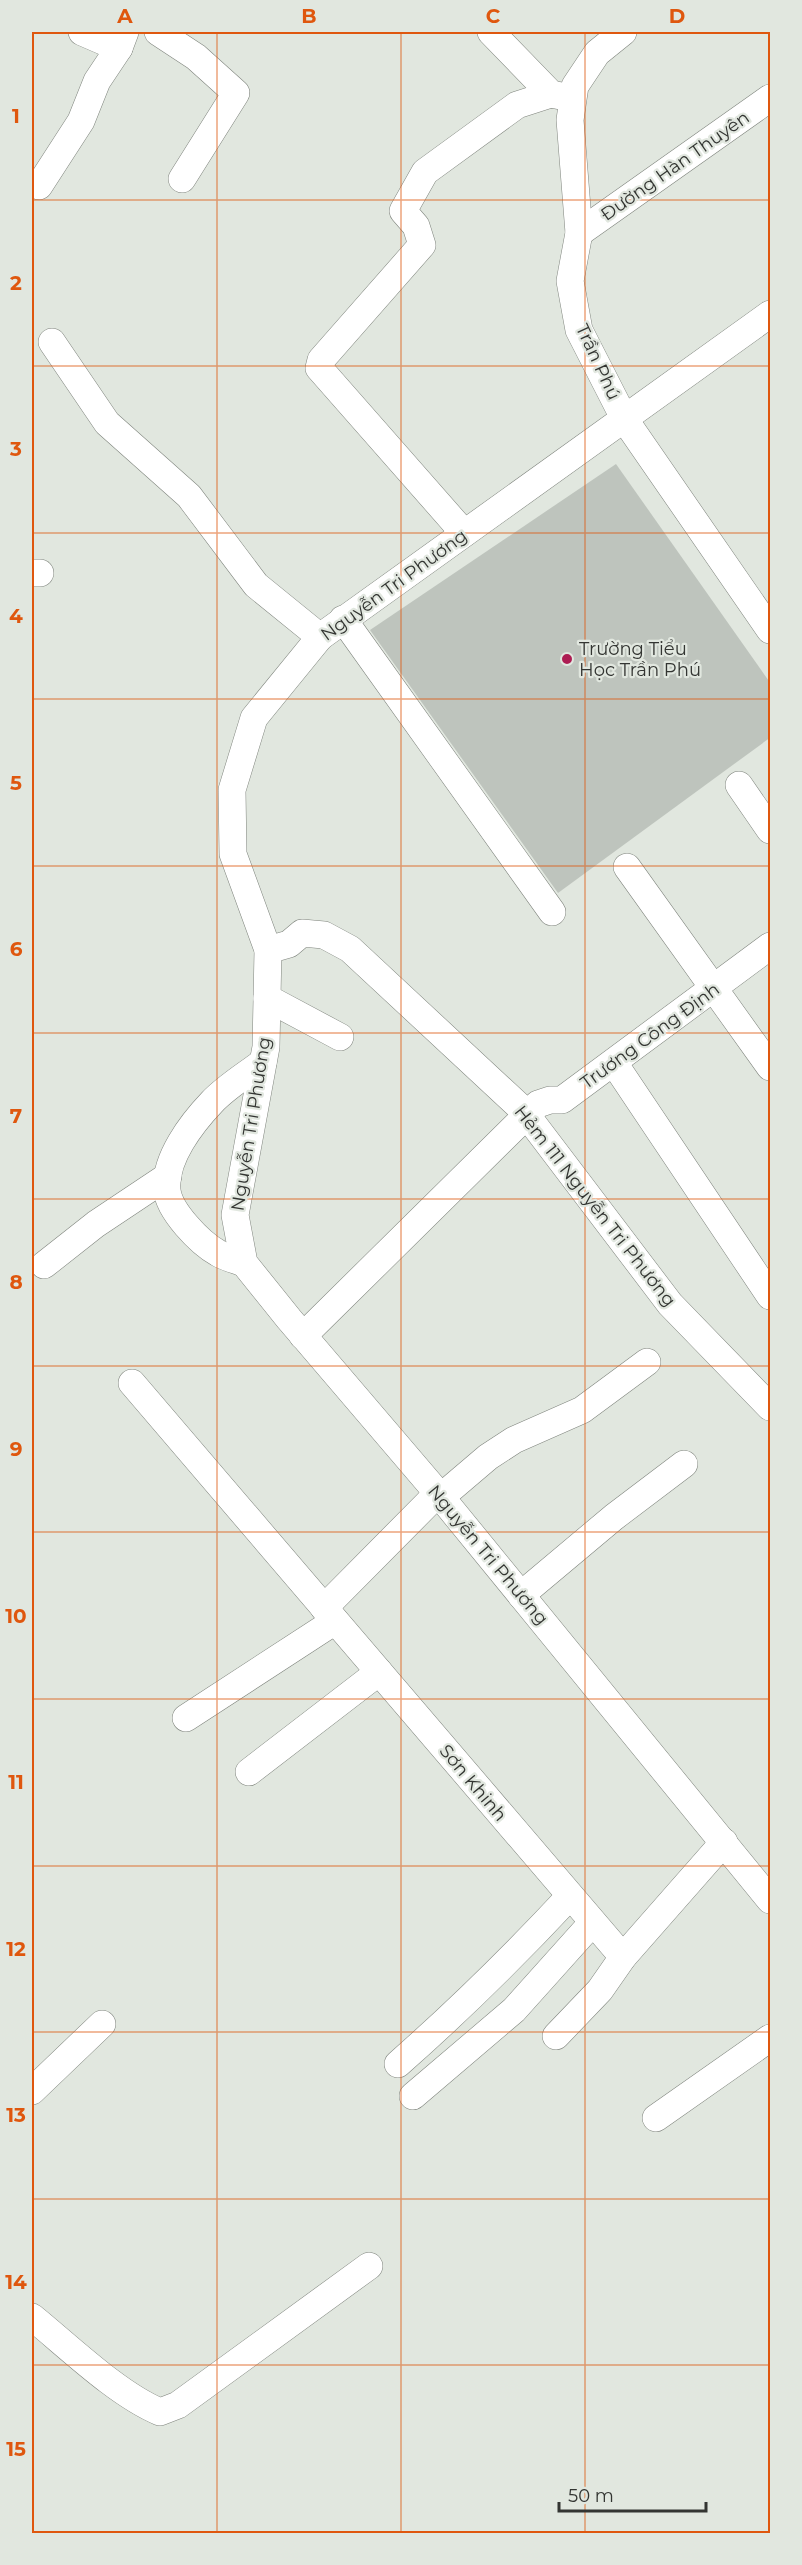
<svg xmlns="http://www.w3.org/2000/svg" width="802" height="2565" viewBox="0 0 802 2565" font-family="Montserrat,sans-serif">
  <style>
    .building { fill: #bec4bd }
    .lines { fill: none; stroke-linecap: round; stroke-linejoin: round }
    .minor-casing { stroke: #7f847d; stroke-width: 28 }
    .minor { stroke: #fff; stroke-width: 27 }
    .grid { fill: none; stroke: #df570e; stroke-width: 1.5; stroke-opacity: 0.55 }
    .poi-dot { fill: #ad1d53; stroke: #e1e7df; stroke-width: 2 }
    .labels { text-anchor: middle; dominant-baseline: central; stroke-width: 4.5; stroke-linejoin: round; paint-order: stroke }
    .street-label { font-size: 18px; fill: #333532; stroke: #e1e7df }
    .poi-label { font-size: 18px; fill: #333532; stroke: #e1e7df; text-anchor: start }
    .neatline { fill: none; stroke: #df570e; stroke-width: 2 }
    .grid-label { font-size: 20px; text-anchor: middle; font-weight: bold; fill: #df570e }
  </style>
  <rect width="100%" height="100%" fill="#e1e7df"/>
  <polygon class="building" points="616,464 771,684 771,737 558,893 370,630"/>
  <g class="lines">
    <defs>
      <g id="minor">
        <polyline points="82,32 119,48"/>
        <polyline points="158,32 196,57 236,93 182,179"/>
        <polyline points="491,32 551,94 566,97"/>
        <polyline points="623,32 597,53 575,86 573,99 570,120 579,233 570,281 579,330 625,420 770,630"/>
        <polyline points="39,186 81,121 97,81 119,48 125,32"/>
        <polyline points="579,233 770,98"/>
        <polyline points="770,314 320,637 254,718 232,790 233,854 268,950 266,1047 235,1215 244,1263 289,1319 441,1497 770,1900"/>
        <polyline points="52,342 107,423 189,496 256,585 320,637"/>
        <polyline points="464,533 319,368 321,360 422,245 416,226 403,211 425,172 517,105 551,94"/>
        <polyline points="32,573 40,573"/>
        <polyline points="343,619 552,912"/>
        <polyline points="739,785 770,830"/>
        <polyline points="627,867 770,1067"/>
        <polyline points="268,950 289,944 302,933 324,935 350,949 522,1109 670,1304 770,1407"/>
        <polyline points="267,998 340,1037"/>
        <polyline points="614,1063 770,1296"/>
        <path d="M244,1263c-8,-3 -18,-5 -26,-10 -18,-10 -49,-42 -51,-63 -3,-31 25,-67 45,-88 14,-15 34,-27 51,-40"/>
        <polyline points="44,1265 96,1224 168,1176"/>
        <polyline points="303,1336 538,1104 550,1100 562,1100 770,946"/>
        <polyline points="132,1383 623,1957"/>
        <polyline points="441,1497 488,1457 514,1440 582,1410 647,1362"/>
        <polyline points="521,1595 614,1517 684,1464"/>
        <polyline points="324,1608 438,1493"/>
        <polyline points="186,1718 335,1621"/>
        <polyline points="249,1772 379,1672"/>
        <polyline points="556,2036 600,1990 623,1957 724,1842"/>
        <path d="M398,2064c60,-53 117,-109 172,-168"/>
        <polyline points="32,2091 102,2024"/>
        <polyline points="413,2096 514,2010 592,1923"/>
        <polyline points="656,2118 770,2038"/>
        <path d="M32,2317c37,30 85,77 128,95l18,-7 191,-139"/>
      </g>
    </defs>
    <use href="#minor" class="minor-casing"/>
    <use href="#minor" class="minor"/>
  </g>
  <path class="grid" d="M217,32v2502M401,32v2502M585,32v2502M32,200h738M32,366h738M32,533h738M32,699h738M32,866h738M32,1033h738M32,1199h738M32,1366h738M32,1532h738M32,1699h738M32,1866h738M32,2032h738M32,2199h738M32,2365h738"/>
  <circle class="poi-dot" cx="567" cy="659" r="6"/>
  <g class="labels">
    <g class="street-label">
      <text transform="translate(675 166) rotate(-35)">Đường Hàn Thuyên</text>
      <text transform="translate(598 362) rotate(65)">Trần Phú</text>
      <text transform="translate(394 585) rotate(-36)">Nguyễn Tri Phương</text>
      <text transform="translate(650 1036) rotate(-36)">Trương Công Định</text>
      <text transform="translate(251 1124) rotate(-81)">Nguyễn Tri Phương</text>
      <text transform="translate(595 1206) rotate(52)">Hẻm 111 Nguyễn Tri Phương</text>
      <text transform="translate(488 1555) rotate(50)">Nguyễn Tri Phương</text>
      <text transform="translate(473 1783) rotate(50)">Sơn Khinh</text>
    </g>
    <g class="poi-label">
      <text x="579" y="649">Trường Tiểu<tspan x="579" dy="21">Học Trần Phú</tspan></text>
    </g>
  </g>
  <rect width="802" height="2565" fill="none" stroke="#e1e7df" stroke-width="66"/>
  <path d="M559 2502v9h147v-9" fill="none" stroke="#333532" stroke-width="3"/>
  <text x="568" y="2502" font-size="18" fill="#333532" stroke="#e1e7df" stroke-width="4.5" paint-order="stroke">50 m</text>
  <rect x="33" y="33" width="736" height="2499" class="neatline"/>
  <g class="grid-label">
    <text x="125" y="23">A</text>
    <text x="309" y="23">B</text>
    <text x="493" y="23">C</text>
    <text x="677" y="23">D</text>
    <text x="16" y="123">1</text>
    <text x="16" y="290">2</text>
    <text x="16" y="456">3</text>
    <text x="16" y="623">4</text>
    <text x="16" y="790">5</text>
    <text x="16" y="956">6</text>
    <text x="16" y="1123">7</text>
    <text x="16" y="1289">8</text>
    <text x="16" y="1456">9</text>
    <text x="16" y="1623">10</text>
    <text x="16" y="1789">11</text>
    <text x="16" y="1956">12</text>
    <text x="16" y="2122">13</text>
    <text x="16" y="2289">14</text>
    <text x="16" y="2456">15</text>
  </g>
</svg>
